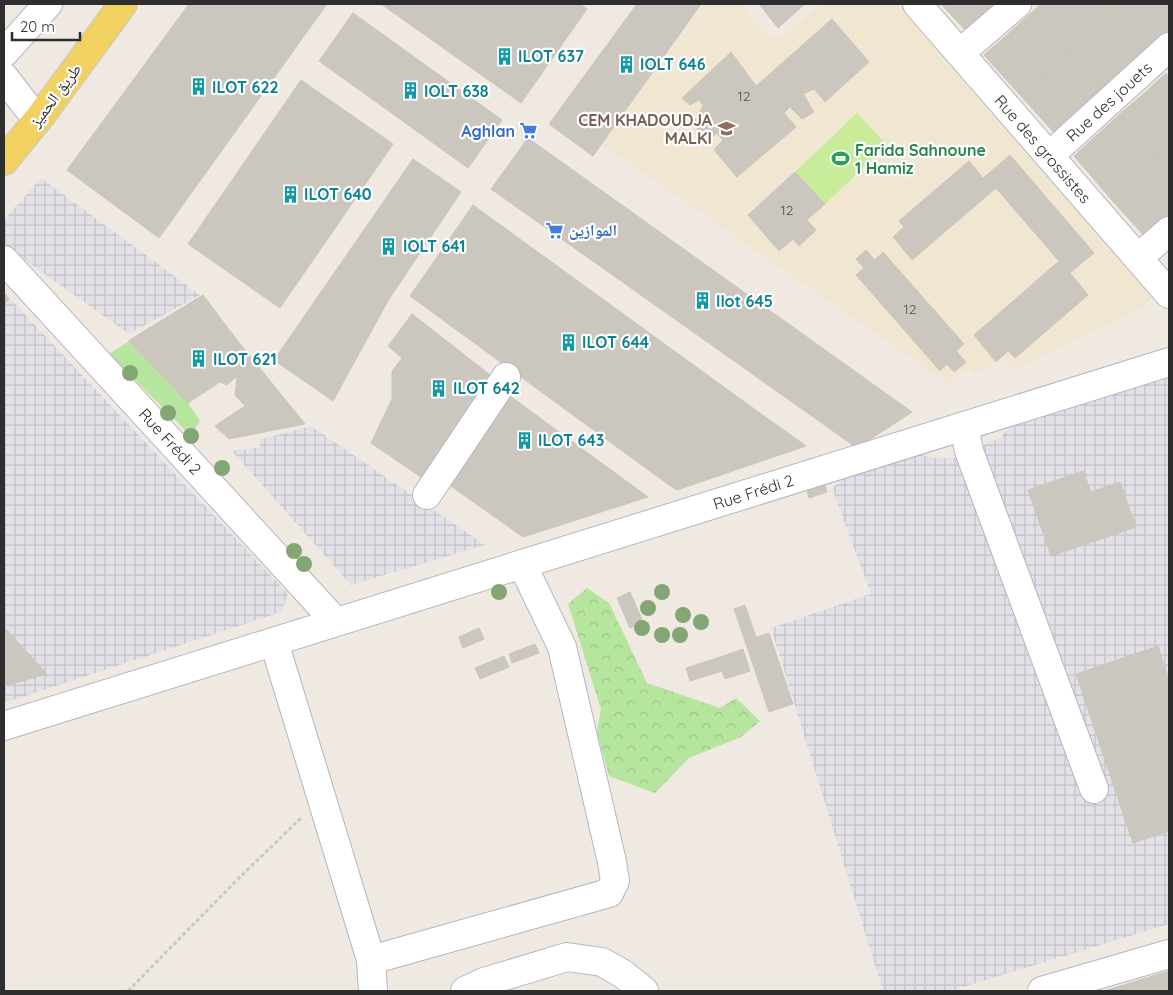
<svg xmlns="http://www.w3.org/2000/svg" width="1173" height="995" viewBox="0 0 1173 995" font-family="Quicksand,'Noto Naskh Arabic',sans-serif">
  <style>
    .industrial { fill: url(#industrial-grid) }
    .education { fill: #f0e6d1 }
    .grass { fill: #b6e59e }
    .forest { fill: url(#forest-crowns) }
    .pitch { fill: #c9ec9a }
    .building { fill: #cbc7bf; stroke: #cbc5ba }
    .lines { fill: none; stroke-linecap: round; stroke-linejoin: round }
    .minor-casing { stroke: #b4b7c1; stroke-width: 30 }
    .major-casing { stroke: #c9c9c9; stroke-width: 30 }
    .path { stroke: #c9c9c9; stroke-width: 3; stroke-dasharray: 4 2.5; stroke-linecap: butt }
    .minor { stroke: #fff; stroke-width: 28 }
    .major { stroke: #f2d163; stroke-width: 28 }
    .tree { fill: #84a574 }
    .labels { text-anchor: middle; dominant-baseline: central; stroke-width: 4.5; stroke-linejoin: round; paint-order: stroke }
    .number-label { font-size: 14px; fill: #555452 }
    .culture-label { font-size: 16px; font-weight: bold; fill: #0d838f; stroke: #fff; text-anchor: start }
    .street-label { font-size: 16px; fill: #2e2e2e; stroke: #fff }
    .education-label { font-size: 16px; font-weight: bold; fill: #785e54; stroke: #fff; text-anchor: end }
    .shop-label { font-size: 16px; font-weight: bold; fill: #366cbe; stroke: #fff; text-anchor: end }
    .leisure-label { font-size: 16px; font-weight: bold; fill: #27864d; stroke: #fff; text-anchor: start }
  </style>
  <defs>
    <pattern id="industrial-grid" width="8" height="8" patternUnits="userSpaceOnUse" patternTransform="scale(1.25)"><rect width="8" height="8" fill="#e3e1e8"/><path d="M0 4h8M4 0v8" fill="none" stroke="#c3c1c7"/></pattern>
    <pattern id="forest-crowns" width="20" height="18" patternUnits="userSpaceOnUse" patternTransform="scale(1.25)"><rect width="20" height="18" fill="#b6e59e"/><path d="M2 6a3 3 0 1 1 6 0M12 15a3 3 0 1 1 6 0" fill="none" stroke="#9dc588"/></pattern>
  </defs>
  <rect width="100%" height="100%" fill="#efe9e1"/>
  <g class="industrial">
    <polygon points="41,178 200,295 129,334 4,245 4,220"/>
    <polygon points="4,292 288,594 281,612 4,703"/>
    <polygon points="1169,372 1169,924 950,991 883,991 771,628 871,594 832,488 859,467 916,454 937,458 959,457 999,438 1013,425"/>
    <polygon points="311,426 485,545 351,585 232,451 261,447 259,440"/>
  </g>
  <polygon class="education" points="703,4 740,4 767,36 784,37 821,4 904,4 1143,276 1153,289 1151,299 1141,308 1015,370 1002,356 975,375 968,368 949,384 602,144"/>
  <polygon class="grass" points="128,342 188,403 200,421 191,436 109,354"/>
  <polygon class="forest" points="587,588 609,603 647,683 720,708 736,698 760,721 741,737 689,758 655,793 609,776 597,732 601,709 568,604"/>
  <polygon class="pitch" points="857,113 887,145 825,204 795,172"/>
  <g class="building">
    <polygon points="189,4 327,4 159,238 67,170"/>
    <polygon points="381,4 580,4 587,9 521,103"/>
    <polygon points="637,4 701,4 593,156 549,124"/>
    <polygon points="759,4 805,4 778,28"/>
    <polygon points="941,4 983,4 991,12 968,33"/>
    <polygon points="983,4 1001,4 991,12"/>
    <polygon points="1041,4 1061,4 1089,35 1068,54 1031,13"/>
    <polygon points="1061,4 1105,4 1113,13 1089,35"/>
    <polygon points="1105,4 1124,4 1113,13"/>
    <polygon points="1124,4 1146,4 1169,30 1169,37 1150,54 1113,13"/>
    <polygon points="1146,4 1169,4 1169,30"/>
    <polygon points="353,13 502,120 468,168 319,61"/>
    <polygon points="1031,13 1068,54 1045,75 1008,34"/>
    <polygon points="1113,13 1150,54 1125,76 1089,35"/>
    <polygon points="832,19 869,62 825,102 814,89 803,94 814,112 802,119 790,107 784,113 796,127 737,177 714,150 723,140 716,133 709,142 693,124 703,106 699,100 690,105 682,98 731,52 756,86"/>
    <polygon points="1008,34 1045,75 1021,96 984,55"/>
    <polygon points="1089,35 1126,76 1105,95 1068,54"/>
    <polygon points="1068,54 1105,95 1082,116 1045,75"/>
    <polygon points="1166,73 1169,77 1169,127 1141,96"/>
    <polygon points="1045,75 1082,116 1058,137 1021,96"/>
    <polygon points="301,80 393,144 280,308 188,244"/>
    <polygon points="1141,96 1169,127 1169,145 1157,155 1120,114"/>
    <polygon points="1120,114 1157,155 1134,176 1097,135"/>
    <polygon points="1097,135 1134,176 1110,198 1074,156"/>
    <polygon points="528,138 912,412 857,448 491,189"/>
    <polygon points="1169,145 1169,169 1157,155"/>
    <polygon points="1010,155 1094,253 1070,273 1088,295 1015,358 1008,351 996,362 974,335 1059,261 996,188 912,260 893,237 904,227 899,221 969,161 983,178"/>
    <polygon points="1157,155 1169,169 1169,216 1134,176"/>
    <polygon points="413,159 461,192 389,299 333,401 274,360"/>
    <polygon points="795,172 825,204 807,220 816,230 799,246 793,239 779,251 748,215"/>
    <polygon points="1134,176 1169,216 1169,218 1147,239 1110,198"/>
    <polygon points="473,205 739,398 806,446 677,490 669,485 410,296"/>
    <polygon points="866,250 875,260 883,252 964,344 956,351 966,362 954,372 947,364 940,371 856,275 864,268 856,259"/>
    <polygon points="4,294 9,299 4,304"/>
    <polygon points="203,295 237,340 305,424 229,439 215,426 245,406 235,395 237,376 227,385 220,382 188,403 128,341"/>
    <polygon points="412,314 494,378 421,477 371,443 392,399 392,371 402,358 388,346"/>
    <polygon points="510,396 648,497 523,537 448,484"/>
    <polygon points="1083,471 1091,492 1120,482 1136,527 1051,556 1028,490"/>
    <polygon points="824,481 827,492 809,498 806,487"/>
    <polygon points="630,592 643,622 630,628 617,598"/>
    <polygon points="745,605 756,637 745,641 734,609"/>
    <polygon points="4,627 47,674 4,686"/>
    <polygon points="479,628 484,639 463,648 459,637"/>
    <polygon points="769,633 793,704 769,712 745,641"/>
    <polygon points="535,644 539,653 512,663 509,654"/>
    <polygon points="1158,646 1169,680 1169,831 1133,843 1076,674"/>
    <polygon points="743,649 750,671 725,679 717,658"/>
    <polygon points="504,656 509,667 480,679 475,668"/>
    <polygon points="717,658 722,671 690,681 686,668"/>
    <polygon points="1169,971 1169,991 1104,991"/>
  </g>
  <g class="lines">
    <defs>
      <g id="minor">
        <path id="s1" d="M917,4l252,290"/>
        <polyline points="4,53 48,4"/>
        <polyline points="960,53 1017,4"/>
        <polyline points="4,77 28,108"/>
        <path id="s2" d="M1049,156l120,-109"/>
        <polyline points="1138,258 1169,231"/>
        <path id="s3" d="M4,260l332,362"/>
        <polyline points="964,426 969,451 1094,789"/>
        <polyline points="427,495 506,377"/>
        <polyline points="274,642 371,960 373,991"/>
        <path id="s4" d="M4,726l1165,-364"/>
        <polyline points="371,960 609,893 615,881 612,862 562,647 522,564"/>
        <polyline points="465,991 484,982 567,957 602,962 623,974 644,991"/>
        <polyline points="1042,991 1169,954"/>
      </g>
      <polyline id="major" points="4,161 40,117 123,4"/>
    </defs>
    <use href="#minor" class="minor-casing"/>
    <use href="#major" class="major-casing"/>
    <polyline class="path" points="128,991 237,880 302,817"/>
    <use href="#minor" class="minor"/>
    <use href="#major" class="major"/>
  </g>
  <g class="tree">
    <circle cx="130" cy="373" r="8"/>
    <circle cx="168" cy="413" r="8"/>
    <circle cx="191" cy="436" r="8"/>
    <circle cx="222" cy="468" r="8"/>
    <circle cx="294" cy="551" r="8"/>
    <circle cx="304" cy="564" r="8"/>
    <circle cx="499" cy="592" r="8"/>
    <circle cx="662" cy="592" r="8"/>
    <circle cx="648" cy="608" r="8"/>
    <circle cx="683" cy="615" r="8"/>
    <circle cx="701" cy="622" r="8"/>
    <circle cx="642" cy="628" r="8"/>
    <circle cx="662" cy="635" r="8"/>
    <circle cx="680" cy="635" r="8"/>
  </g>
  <defs>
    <symbol id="building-bare" viewBox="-9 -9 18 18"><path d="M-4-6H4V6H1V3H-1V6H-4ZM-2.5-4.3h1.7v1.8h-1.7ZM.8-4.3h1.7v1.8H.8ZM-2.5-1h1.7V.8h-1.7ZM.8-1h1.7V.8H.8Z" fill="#0f9aa8" stroke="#fff" stroke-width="2.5" paint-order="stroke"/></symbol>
    <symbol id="school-bare" viewBox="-9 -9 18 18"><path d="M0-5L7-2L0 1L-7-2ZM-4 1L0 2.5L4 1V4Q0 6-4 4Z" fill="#8d6e63" stroke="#fff" stroke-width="2.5" paint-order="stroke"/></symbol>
    <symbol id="supermarket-bare" viewBox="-9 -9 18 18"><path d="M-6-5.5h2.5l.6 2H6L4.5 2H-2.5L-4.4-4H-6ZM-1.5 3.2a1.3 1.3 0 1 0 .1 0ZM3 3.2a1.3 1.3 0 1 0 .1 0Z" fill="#3f7fe0" stroke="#fff" stroke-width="2.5" paint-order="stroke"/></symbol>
    <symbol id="stadium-bare" viewBox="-9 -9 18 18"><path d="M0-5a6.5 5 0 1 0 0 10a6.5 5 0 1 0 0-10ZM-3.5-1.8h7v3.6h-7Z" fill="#2e9e5b" stroke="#fff" stroke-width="2.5" paint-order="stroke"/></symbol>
  </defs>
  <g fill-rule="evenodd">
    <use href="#building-bare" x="492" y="44" width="25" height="25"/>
    <use href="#building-bare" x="614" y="52" width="25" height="25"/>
    <use href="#building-bare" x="186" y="74" width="25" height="25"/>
    <use href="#building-bare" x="398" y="78" width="25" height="25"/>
    <use href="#school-bare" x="714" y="116" width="25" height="25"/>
    <use href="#supermarket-bare" x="516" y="118" width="25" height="25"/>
    <use href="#stadium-bare" x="828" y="146" width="25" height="25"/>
    <use href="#building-bare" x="278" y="182" width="25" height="25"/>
    <use href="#supermarket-bare" x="542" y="218" width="25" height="25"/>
    <use href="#building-bare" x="376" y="234" width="25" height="25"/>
    <use href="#building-bare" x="690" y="288" width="25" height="25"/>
    <use href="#building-bare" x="556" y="330" width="25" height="25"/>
    <use href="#building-bare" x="186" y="346" width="25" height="25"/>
    <use href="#building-bare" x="426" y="376" width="25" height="25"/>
    <use href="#building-bare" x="512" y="428" width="25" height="25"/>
  </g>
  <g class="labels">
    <g class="number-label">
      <text x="744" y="96">12</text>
      <text x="787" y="210">12</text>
      <text x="910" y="309">12</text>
    </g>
    <g class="culture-label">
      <text x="518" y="56">ILOT 637</text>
      <text x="640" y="64">IOLT 646</text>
      <text x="212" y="87">ILOT 622</text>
      <text x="424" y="91">IOLT 638</text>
      <text x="304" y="194">ILOT 640</text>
      <text x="403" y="246">IOLT 641</text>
      <text x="716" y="301">Ilot 645</text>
      <text x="582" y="342">ILOT 644</text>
      <text x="213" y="359">ILOT 621</text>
      <text x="453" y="388">ILOT 642</text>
      <text x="538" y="440">ILOT 643</text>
    </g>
    <g class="street-label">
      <text transform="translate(55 95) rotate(-53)">طريق الحميز</text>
      <text stroke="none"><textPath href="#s2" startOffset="81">Rue des jouets</textPath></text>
      <text stroke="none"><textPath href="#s1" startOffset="192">Rue des grossistes</textPath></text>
      <text stroke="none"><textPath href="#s3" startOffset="246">Rue Frédi 2</textPath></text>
      <text stroke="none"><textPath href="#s4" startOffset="785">Rue Frédi 2</textPath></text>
    </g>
    <g class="education-label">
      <text x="712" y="120">CEM KHADOUDJA<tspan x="712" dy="18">MALKI</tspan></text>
    </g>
    <g class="shop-label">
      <text x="515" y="131">Aghlan</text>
      <text x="569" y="230" text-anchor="start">الموازين</text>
    </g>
    <g class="leisure-label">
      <text x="855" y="150">Farida Sahnoune<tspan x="855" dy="18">1 Hamiz</tspan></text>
    </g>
  </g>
  <rect width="1173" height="995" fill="none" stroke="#2e2e2e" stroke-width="10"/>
  <path d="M12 32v8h68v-8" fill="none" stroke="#2e2e2e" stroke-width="2.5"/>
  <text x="20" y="32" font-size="15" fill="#2e2e2e" stroke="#ffffff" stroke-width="4" paint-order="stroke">20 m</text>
</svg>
